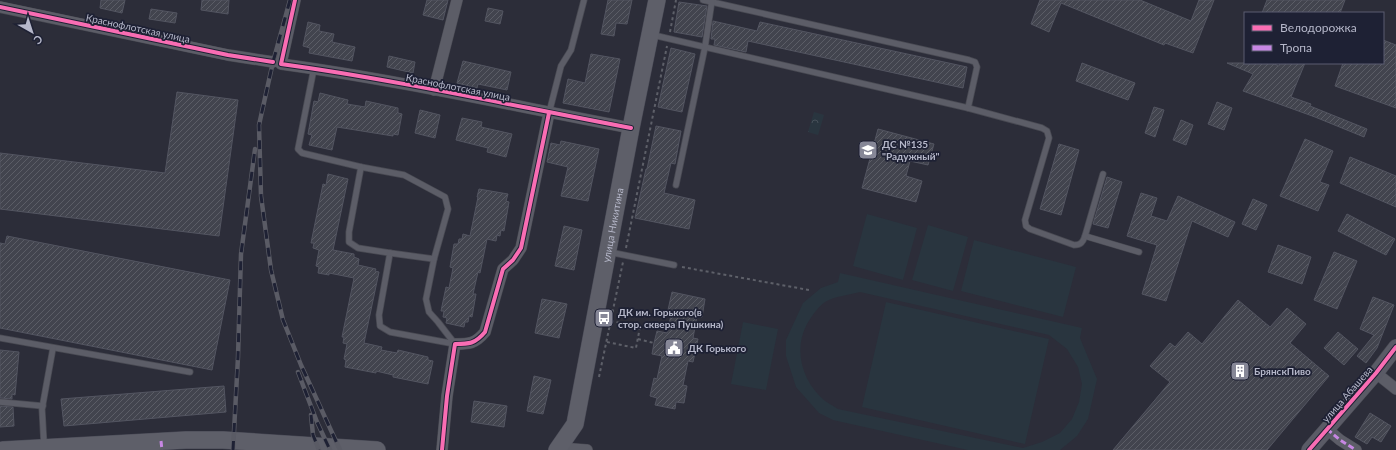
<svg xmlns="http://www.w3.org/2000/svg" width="1396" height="450" viewBox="0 0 1396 450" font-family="Lato,sans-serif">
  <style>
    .forest { fill: url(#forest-crowns) }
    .garden { fill: #29353f; fill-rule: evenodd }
    .building { fill: url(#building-hatch); stroke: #535561 }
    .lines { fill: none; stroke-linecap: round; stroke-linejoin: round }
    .lane-casing { stroke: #494a53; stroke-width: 7 }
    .street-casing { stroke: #494a53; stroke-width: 12 }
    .secondary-casing { stroke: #494a53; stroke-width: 16 }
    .primary-casing { stroke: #494a56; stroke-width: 18 }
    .path { stroke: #5e6069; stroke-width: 2; stroke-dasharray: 3 3; stroke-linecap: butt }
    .lane { stroke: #5c5d67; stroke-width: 5.5 }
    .street { stroke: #5c5d67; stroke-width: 11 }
    .secondary { stroke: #5a5b66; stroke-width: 15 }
    .primary { stroke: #5e5f69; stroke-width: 17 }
    .rail-casing { stroke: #5a5b65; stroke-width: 4.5 }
    .rail { stroke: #1e2134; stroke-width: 3; stroke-dasharray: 9; stroke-linecap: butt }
    .quiet { stroke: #c787e3; stroke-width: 3; stroke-dasharray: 6 3; stroke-linecap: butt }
    .cycleway-casing { stroke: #1e2134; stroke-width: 6 }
    .cycleway { stroke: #f96db3; stroke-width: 4 }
    .labels { text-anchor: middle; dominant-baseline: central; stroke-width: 3.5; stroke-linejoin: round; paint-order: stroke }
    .street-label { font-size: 10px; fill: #b6b8ca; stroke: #1e2134 }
    .poi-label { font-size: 10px; font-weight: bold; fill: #b6b8ca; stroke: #1e2134; text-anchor: start }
  </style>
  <defs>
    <pattern id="forest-crowns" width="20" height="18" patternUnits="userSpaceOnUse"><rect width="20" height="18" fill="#29353f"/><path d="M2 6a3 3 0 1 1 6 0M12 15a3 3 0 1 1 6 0" fill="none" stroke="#465059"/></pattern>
    <pattern id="building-hatch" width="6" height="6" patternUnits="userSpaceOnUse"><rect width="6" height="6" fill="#42444e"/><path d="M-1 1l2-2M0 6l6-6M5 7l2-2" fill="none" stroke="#5b5d66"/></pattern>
  </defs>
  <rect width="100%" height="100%" fill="#2c2d39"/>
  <polygon class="forest" points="814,112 824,115 818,135 808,132"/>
  <g class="garden">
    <polygon points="867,214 917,228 903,280 853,266"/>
    <polygon points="928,225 968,237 953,291 912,280"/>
    <polygon points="974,240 1076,267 1063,317 961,291"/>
    <path d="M840,273l242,55 -2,10 17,41 -9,40 -11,17 -17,14h-92l-135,-30 -14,-7 -23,-26 -10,-31v-16l17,-37 18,-15 17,-6zM860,292l189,43 18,14 11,18 4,17 -3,18 -7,17 -12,14 -18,9 -19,6 -185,-39c-4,-3 -9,-5 -13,-8 -23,-19 -32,-51 -18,-77 5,-8 10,-16 18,-22 10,-6 24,-7 35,-10z"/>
    <polygon points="886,302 1049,339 1025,444 862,407"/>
    <polygon points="743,322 778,329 766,390 731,384"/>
  </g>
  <g class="building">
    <polygon points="101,0 125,0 122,13 100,8"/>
    <polygon points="202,0 229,0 228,14 201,10"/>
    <polygon points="427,0 448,0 443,20 423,15"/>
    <polygon points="608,0 632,0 627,24 616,23 614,36 601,34"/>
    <polygon points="1040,0 1140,0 1191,21 1199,0 1214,0 1193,53 1165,43 1164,45 1061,3 1049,32 1031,24"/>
    <polygon points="1267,0 1345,0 1340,13 1262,13"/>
    <polygon points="679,2 707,6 702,37 674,32"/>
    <polygon points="488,8 503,11 500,24 485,21"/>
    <polygon points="151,9 177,13 175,23 149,19"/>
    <polygon points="713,21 757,31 760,22 967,67 963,88 748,41 746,52 714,45 715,39 711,39"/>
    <polygon points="308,22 320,25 319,31 334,34 332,42 355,47 352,61 309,53 310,48 303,46"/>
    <polygon points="1383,40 1396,45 1396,108 1335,86 1343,63 1383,63"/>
    <polygon points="671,48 695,54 682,112 658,107"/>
    <polygon points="591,54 620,59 609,112 563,103 568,79 585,83"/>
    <polygon points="389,56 415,62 413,73 387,67"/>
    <polygon points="463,61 511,72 507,90 478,84 477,88 457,83"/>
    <polygon points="1082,63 1135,83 1128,100 1076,81"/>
    <polygon points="1227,63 1272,63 1279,66 1280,63 1305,63 1291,97 1311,104 1310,106 1367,129 1364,137 1315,117 1243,91 1253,74"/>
    <polygon points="177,92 238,100 219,236 0,209 0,153 165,173"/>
    <polygon points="320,93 348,100 347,104 365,107 366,101 398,108 398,113 402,114 398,135 393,134 393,136 337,127 332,150 309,145 312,135 308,134 314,101 318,102"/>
    <polygon points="1217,102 1232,108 1224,130 1208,124"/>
    <polygon points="1154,107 1164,110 1155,137 1145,133"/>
    <polygon points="420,110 440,115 435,138 415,133"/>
    <polygon points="462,118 482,122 481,127 512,134 506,157 487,152 488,148 456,140"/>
    <polygon points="1181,120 1193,125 1186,145 1173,140"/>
    <polygon points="656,126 681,131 675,164 671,163 664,193 695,200 689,229 635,218 646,169 647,169"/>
    <polygon points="878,129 934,144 928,165 910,161 906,176 922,181 916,202 862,188"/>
    <polygon points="1305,139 1333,151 1320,182 1329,185 1318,211 1280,196"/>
    <polygon points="561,141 599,149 588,201 561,196 568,167 547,162 551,143 560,145"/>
    <polygon points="1059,144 1079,150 1061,215 1040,209"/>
    <polygon points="1350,157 1396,176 1396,207 1340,183"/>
    <polygon points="328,174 348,179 333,250 354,254 354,257 359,259 358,265 376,269 375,271 379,272 364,343 382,347 381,350 397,353 398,350 428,357 428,360 433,361 428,384 393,377 393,375 376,371 376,373 345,367 346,360 344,359 347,344 343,343 344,337 342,337 354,278 329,273 329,275 318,273 319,267 316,266 319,250 313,248 314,243 311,243 323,184 326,185"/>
    <polygon points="1107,177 1122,182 1108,228 1093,224"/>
    <polygon points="479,189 508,194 506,201 509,202 504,231 501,230 500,236 497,235 496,241 487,239 480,273 478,272 473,294 476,294 472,317 469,316 468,322 465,322 464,327 446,323 447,318 443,317 444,311 441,311 446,287 449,288 453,268 450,267 454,244 458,244 459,239 462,239 463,234 470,236 478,197 477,197"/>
    <polygon points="1141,193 1157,198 1151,216 1167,221 1178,196 1235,222 1228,237 1192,221 1166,301 1142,294 1157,245 1127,236"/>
    <polygon points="1253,199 1267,205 1256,230 1242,224"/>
    <polygon points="1347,214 1395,239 1386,255 1338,231"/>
    <polygon points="564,226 582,230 574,270 555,266"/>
    <polygon points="7,236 230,280 212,370 0,328 0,243 5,244"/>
    <polygon points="1278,245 1311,257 1302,284 1268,272"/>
    <polygon points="1334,252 1357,261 1337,309 1314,300"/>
    <polygon points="672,292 705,299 702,317 697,316 693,338 698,339 693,362 688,361 683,385 687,386 684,403 676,402 675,409 655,405 657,398 650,396 654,378 657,379 662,356 652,354 654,343 657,331 667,333 672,311 668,310"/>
    <polygon points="1373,297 1394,305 1377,348 1366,363 1357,356 1374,335 1360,329"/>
    <polygon points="542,299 567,304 559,338 535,333"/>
    <polygon points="1238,300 1270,327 1287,308 1306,324 1290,343 1329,376 1267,450 1113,450 1170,382 1150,366 1170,343 1175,347 1188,332 1202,344"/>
    <polygon points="1338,332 1358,349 1344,365 1324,348"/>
    <polygon points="0,350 19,352 15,395 12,394 12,399 0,398"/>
    <polygon points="534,376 551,380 543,414 527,411"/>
    <polygon points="224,386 226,412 64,426 61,399"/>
    <polygon points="474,401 507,406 504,427 471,422"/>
    <polygon points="0,406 13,407 14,426 0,427"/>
    <polygon points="1370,413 1391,426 1381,442 1372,437 1367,444 1355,437"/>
  </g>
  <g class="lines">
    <defs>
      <g id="lane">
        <polyline points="703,0 969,60 975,62 977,67 968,108"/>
        <path d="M653,35l315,73 74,20 5,3 2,7 -24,82 1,6 4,3 44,16c7,0 9,-3 11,-9l54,16"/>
        <polyline points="314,68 298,149 302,153 361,167 404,175 445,197 448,209 434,259 426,299 429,312 438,322 455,344"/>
        <polyline points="549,113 561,66 571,50 584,0"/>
        <polyline points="361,167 349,232 349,242 358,248 390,253 379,315 380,326 390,332 455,344"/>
        <polyline points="676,185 705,47 712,0"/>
        <polyline points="1085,236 1103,174"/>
        <polyline points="609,252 674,265"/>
        <polyline points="390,253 434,259"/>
        <polyline points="0,338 190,372"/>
        <polyline points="0,402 43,406"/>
        <polyline points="44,445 42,409 53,348"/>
      </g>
      <g id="street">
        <path d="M295,0l-14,64c117,16 233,42 350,64"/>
        <polyline points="0,7 228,55 273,62"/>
        <polyline points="434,90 457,0"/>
        <polyline points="1376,373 1396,389"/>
        <polyline points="1327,429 1340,440 1356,450"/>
        <polyline points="560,448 587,450"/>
        <path d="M442,450l5,-54 8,-52c14,0 20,0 30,-12l18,-63 10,-9 8,-12 28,-135"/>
      </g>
      <polyline id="secondary" points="1309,450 1376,373 1396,347"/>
      <g id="primary">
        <polyline points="3,450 186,440 223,440 377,450"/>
        <path id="s1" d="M557,450l18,-26 56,-296 26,-128"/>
      </g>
    </defs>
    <use href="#lane" class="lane-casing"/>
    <use href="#street" class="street-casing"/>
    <use href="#secondary" class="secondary-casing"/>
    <use href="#primary" class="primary-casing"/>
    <g class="path">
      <polyline points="670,32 676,0"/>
      <polyline points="626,248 667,46"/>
      <polyline points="682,267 809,290"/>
      <polyline points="638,339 654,343"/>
      <polyline points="607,342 636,348 640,327 611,321"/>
      <polyline points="599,377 623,262"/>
    </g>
    <use href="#lane" class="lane"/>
    <use href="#street" class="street"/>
    <use href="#secondary" class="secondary"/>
    <use href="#primary" class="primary"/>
    <defs>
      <g id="rail">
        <polyline points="290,0 273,62 259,125 261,196 271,270 283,320 301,365 340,450"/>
        <polyline points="298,372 317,422 330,450"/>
        <polyline points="311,415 313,435 319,450"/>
        <polyline points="233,450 238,357 241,254 255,149"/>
      </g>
    </defs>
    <use href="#rail" class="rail-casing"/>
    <use href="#rail" class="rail"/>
    <g class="quiet">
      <polyline points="1327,429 1340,440 1356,450"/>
      <polyline points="161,441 162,450"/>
    </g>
    <defs>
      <g id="cycleway">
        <path d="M295,0l-14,64c117,16 233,42 350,64"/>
        <polyline points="0,7 228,55 273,62"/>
        <path d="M442,450l5,-54 8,-52c14,0 20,0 30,-12l18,-63 10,-9 8,-12 28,-135"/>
        <polyline points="1309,450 1376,373 1396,347"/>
      </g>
    </defs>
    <use href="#cycleway" class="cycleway-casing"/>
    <use href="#cycleway" class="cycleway"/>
  </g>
  <defs>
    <symbol id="school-square" viewBox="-11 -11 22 22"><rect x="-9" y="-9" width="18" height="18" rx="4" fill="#868797" stroke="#1e2134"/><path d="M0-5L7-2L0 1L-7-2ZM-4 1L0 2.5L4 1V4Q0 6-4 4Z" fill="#fff"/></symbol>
    <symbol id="bus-square" viewBox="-11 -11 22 22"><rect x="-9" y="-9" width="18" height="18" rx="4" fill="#868797" stroke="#1e2134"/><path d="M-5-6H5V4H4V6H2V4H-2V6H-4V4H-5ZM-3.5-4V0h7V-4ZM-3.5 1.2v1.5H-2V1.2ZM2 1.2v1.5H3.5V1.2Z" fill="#fff"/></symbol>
    <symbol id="civic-square" viewBox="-11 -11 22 22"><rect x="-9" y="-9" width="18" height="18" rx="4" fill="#868797" stroke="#1e2134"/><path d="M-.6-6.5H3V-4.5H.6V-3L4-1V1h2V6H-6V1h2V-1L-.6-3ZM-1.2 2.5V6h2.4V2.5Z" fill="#fff"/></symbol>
    <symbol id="building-square" viewBox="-11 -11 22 22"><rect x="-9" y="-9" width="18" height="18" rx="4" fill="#868797" stroke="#1e2134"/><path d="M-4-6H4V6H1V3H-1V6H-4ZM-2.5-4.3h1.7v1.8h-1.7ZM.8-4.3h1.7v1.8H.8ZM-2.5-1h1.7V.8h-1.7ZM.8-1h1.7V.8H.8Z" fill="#fff"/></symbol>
  </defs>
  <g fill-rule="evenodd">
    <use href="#school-square" x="857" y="139" width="22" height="22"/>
    <use href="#bus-square" x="593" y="307" width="22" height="22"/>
    <use href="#civic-square" x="663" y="337" width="22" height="22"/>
    <use href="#building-square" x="1229" y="360" width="22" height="22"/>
  </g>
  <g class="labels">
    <g class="street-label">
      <text transform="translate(138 28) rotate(12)">Краснофлотская улица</text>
      <text transform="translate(458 87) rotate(11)">Краснофлотская улица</text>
      <text stroke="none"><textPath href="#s1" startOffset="234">улица Никитина</textPath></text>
      <text transform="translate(1347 394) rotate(-49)">улица Абашева</text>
    </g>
    <g class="poi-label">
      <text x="882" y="144">ДС №135<tspan x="882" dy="12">"Радужный"</tspan></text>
      <text x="618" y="312">ДК им. Горького(в<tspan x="618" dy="12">стор. сквера Пушкина)</tspan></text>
      <text x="688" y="348">ДК Горького</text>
      <text x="1254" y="371">БрянскПиво</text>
    </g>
  </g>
  <rect x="1244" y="12" width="140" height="52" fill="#1e2134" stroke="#5b5d70"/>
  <rect x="1252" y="25" width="20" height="6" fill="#f96db3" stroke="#5b5d70"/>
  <text x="1280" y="32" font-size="12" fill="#b6b8ca">Велодорожка</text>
  <rect x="1252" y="45" width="20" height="6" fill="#c787e3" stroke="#5b5d70"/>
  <text x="1280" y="52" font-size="12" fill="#b6b8ca">Тропа</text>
  <g transform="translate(32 32) rotate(141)" stroke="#1e2134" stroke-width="3" paint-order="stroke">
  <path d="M0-3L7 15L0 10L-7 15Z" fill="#b6b8ca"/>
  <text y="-6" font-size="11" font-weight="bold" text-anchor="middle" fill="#b6b8ca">С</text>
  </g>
</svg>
